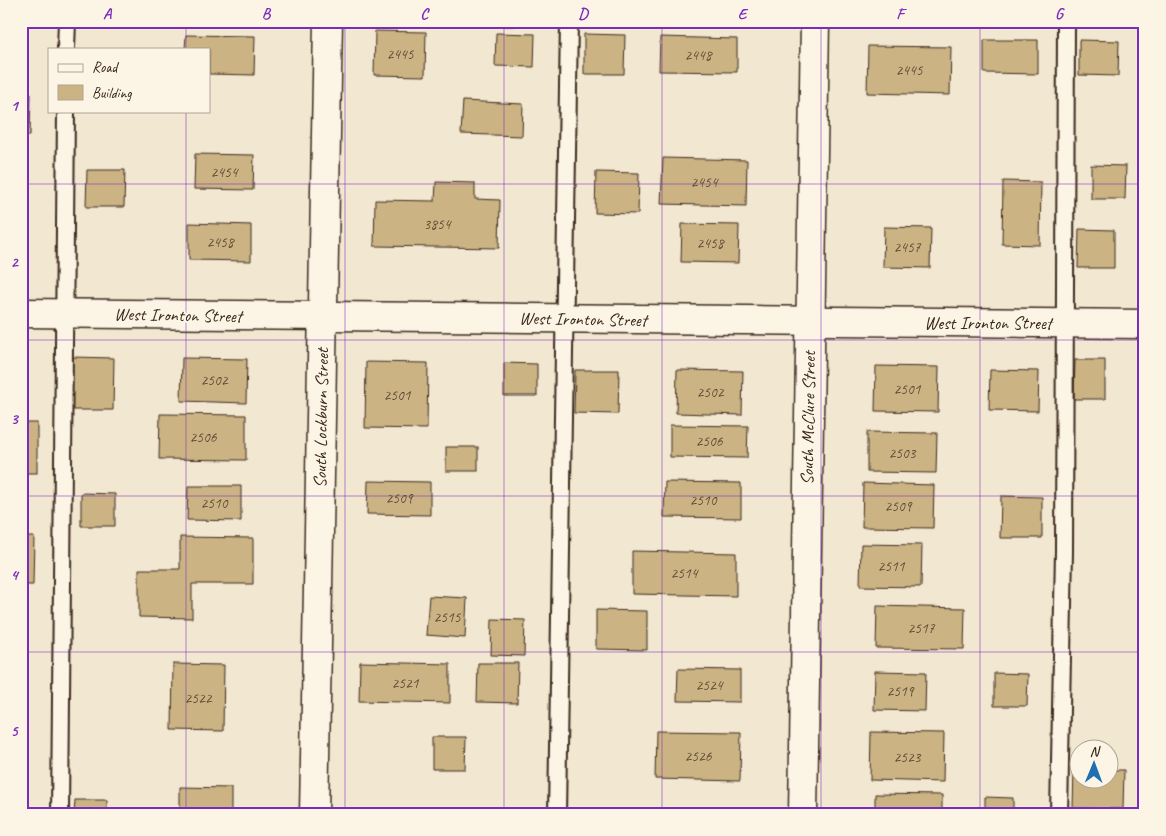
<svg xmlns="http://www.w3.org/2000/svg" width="1166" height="836" viewBox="0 0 1166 836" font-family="Caveat,sans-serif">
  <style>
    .building { fill: #cbb383; stroke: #3b2a1e }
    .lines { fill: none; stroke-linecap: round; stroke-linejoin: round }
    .service-casing { stroke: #3b2a1e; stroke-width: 20 }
    .minor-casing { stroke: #3b2a1e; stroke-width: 31 }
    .service { stroke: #fcf5e5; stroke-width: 16 }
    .minor { stroke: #fcf5e5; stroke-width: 28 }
    .grid { fill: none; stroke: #7b2cbf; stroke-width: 1; stroke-opacity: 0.55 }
    .labels { text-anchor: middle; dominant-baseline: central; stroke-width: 4; stroke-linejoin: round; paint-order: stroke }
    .number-label { font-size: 15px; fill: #5f4c37 }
    .street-label { font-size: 18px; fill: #3b2a1e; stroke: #fcf5e5 }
    .neatline { fill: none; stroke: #7b2cbf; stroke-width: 2 }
    .grid-label { font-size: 16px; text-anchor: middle; font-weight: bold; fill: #7b2cbf }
  </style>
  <rect width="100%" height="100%" fill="#f2e8d1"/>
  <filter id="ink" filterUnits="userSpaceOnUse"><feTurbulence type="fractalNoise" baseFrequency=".02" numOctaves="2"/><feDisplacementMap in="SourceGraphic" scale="10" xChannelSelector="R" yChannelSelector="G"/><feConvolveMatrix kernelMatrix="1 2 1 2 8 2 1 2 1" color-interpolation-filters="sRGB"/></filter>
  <g filter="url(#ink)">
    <g class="building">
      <polygon points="474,21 513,21 513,26 474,25"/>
      <polygon points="1083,21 1129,21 1129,25 1083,26"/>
      <polygon points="375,31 426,32 425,76 374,75"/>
      <polygon points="496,33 535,34 534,67 495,66"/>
      <polygon points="584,34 625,35 624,74 584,74"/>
      <polygon points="186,35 255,36 254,75 209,74 209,49 185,49"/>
      <polygon points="660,37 737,39 737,72 659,71"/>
      <polygon points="984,40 1038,40 1038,74 984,73"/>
      <polygon points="1079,40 1119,41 1118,76 1079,75"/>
      <polygon points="868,46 951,47 950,95 867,93"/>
      <polygon points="21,93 31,94 30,136 21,136"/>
      <polygon points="463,101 523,104 522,136 461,134"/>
      <polygon points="195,154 254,155 253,190 194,189"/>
      <polygon points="663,158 747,160 746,206 661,204"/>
      <polygon points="1091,165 1126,166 1125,199 1091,199"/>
      <polygon points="87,170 125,170 124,207 86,207"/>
      <polygon points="596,172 639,173 638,214 595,213"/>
      <polygon points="1003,181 1041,182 1040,245 1002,244"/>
      <polygon points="436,182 475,183 475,199 500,200 499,248 374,246 375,200 435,201"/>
      <polygon points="189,223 251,225 251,261 189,260"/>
      <polygon points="682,224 739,225 738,263 681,262"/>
      <polygon points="884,227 931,228 930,268 883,267"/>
      <polygon points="1079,229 1114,230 1114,268 1078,268"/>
      <polygon points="72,357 114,358 113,410 71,410"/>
      <polygon points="182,358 247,359 246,403 181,401"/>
      <polygon points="1075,360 1105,360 1105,399 1074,399"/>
      <polygon points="366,362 428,363 427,429 365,428"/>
      <polygon points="504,363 537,364 537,396 504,396"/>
      <polygon points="876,366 939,367 938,412 875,411"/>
      <polygon points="575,370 619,370 618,414 574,413"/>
      <polygon points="677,370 743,371 742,415 676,413"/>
      <polygon points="990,370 1039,371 1038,411 989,410"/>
      <polygon points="160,414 246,415 246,460 159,459"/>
      <rect x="21" y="423" width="16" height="50"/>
      <polygon points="670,425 748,426 747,458 670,457"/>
      <polygon points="867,432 937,433 936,473 867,472"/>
      <rect x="446" y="447" width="32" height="24"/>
      <polygon points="368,481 430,482 430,515 367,514"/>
      <polygon points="665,482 741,483 741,518 664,517"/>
      <polygon points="863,483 934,485 933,528 862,527"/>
      <polygon points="188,486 241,486 241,521 187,520"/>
      <polygon points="81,493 115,494 115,526 81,526"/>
      <polygon points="1001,496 1042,497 1042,538 1000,538"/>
      <polygon points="21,537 34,537 33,585 21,585"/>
      <polygon points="180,537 253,538 253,584 192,584 192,618 139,617 139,569 180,569"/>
      <polygon points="861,544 922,545 921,587 860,586"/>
      <polygon points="632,551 736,553 736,596 632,594"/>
      <polygon points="429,596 467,598 465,638 426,635"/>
      <polygon points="877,606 965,608 964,649 876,648"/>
      <polygon points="596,610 647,611 647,650 596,649"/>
      <polygon points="492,619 525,620 524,656 491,655"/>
      <polygon points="360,662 450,664 450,703 359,701"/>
      <polygon points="478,663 518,663 517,703 477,702"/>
      <polygon points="173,664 224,665 223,731 172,730"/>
      <polygon points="678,669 740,670 740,702 677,701"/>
      <polygon points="875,671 926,672 925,711 874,710"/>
      <polygon points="994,673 1028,674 1027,706 994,706"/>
      <polygon points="656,731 741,732 740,781 655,779"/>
      <polygon points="871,732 944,733 943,782 870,780"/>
      <polygon points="432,737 466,737 465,769 432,769"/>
      <polygon points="1074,769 1078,769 1078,778 1108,778 1108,770 1124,770 1123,809 1073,808"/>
      <polygon points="180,787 231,788 231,815 180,815"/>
      <polygon points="875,794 942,795 942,815 875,815"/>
      <polygon points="985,797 1013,798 1013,815 985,815"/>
      <polygon points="75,800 107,800 107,815 74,815"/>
    </g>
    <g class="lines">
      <defs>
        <g id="service">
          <polyline points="66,49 67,21"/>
          <polyline points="60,815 66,111"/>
          <polyline points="557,815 569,21"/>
          <polyline points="1059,815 1064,551 1066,21"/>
        </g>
        <g id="minor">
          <polyline points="21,313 1145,324"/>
          <polyline points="314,815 328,21"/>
          <polyline points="803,815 815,21"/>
        </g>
      </defs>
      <use href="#service" class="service-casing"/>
      <use href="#minor" class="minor-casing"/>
      <use href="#service" class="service"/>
      <use href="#minor" class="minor"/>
    </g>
  </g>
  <path class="grid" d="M186,21v28M345,21v794M504,21v794M662,21v794M821,21v794M980,21v794M186,111v704M21,184h1124M21,340h1124M21,496h1124M21,652h1124"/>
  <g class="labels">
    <g class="number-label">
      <text x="400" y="54">2445</text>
      <text x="698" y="55">2448</text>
      <text x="909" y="70">2445</text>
      <text x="224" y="172">2454</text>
      <text x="704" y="182">2454</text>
      <text x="437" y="224">3854</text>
      <text x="220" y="242">2458</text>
      <text x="710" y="243">2458</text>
      <text x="907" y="247">2457</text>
      <text x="214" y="380">2502</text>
      <text x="907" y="389">2501</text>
      <text x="710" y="392">2502</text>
      <text x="397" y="395">2501</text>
      <text x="203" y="437">2506</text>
      <text x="709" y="441">2506</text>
      <text x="902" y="453">2503</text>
      <text x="399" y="498">2509</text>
      <text x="703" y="500">2510</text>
      <text x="214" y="503">2510</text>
      <text x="898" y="506">2509</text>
      <text x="891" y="566">2511</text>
      <text x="684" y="573">2514</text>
      <text x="447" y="617">2515</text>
      <text x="921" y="628">2517</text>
      <text x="405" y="683">2521</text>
      <text x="709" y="685">2524</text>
      <text x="900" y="691">2519</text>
      <text x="198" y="698">2522</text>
      <text x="698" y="756">2526</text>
      <text x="907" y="757">2523</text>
    </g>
    <g class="street-label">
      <text transform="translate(178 315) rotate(1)">West Ironton Street</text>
      <text transform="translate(583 319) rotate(1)">West Ironton Street</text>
      <text x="988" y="323">West Ironton Street</text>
      <text transform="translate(321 418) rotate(-89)">South Lockburn Street</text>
      <text transform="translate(808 418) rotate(-89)">South McClure Street</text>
    </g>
  </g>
  <rect width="1166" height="836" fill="none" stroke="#fcf5e5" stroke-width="55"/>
  <rect x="48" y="48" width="162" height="65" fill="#fcf5e5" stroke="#afa495"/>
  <rect x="58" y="64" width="25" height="8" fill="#fcf5e5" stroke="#afa495"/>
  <text x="92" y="72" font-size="15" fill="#3b2a1e">Road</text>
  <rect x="58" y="85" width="25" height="15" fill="#cbb383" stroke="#afa495"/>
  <text x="92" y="98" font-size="15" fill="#3b2a1e">Building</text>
  <g transform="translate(1094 764) rotate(1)"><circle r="24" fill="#fcf5e5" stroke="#afa495"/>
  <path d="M0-4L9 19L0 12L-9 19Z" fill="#1f6fb2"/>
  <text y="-8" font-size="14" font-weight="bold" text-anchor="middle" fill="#3b2a1e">N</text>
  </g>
  <rect x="28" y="28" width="1110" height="780" class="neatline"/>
  <g class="grid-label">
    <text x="107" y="19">A</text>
    <text x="266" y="19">B</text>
    <text x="424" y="19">C</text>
    <text x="583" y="19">D</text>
    <text x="742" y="19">E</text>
    <text x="900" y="19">F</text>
    <text x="1059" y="19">G</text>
    <text x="14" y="111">1</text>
    <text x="14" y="267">2</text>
    <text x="14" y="424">3</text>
    <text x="14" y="580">4</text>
    <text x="14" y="736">5</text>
  </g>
</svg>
